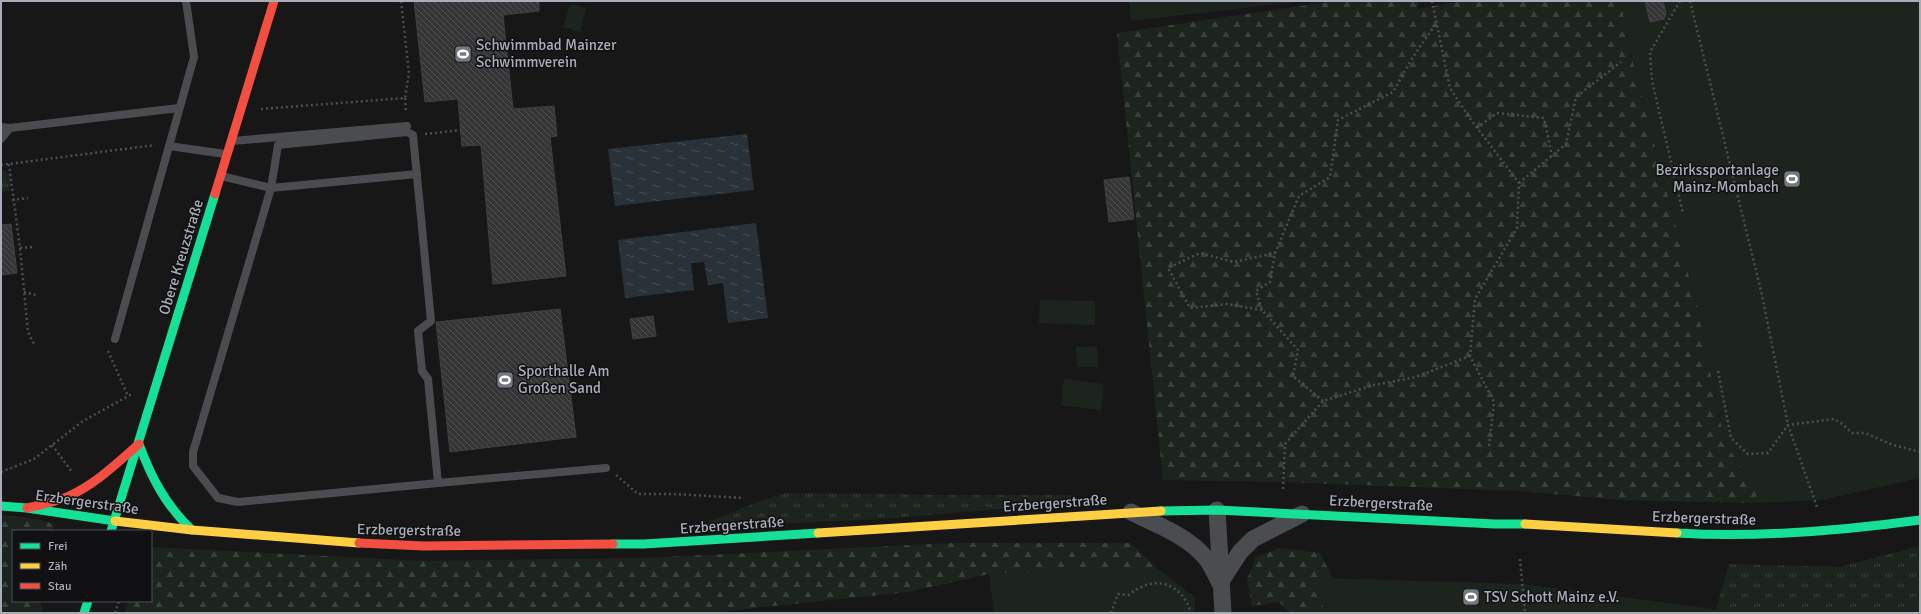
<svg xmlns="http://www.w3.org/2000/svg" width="1921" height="614" viewBox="0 0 1921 614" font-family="Signika,sans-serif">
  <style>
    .grass { fill: url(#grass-tufts) }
    .forest { fill: url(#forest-firs) }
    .park { fill: #1d241e }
    .water { fill: url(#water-ripples) }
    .building { fill: url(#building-back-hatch); stroke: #3f4043 }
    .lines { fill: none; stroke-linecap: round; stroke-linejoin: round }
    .path { stroke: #4d4e52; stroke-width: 2.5; stroke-dasharray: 2 3; stroke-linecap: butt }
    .lane { stroke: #4b4c50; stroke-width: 8 }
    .street { stroke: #4b4c50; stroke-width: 17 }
    .fast { stroke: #16e098; stroke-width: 9 }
    .slow { stroke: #ffcf43; stroke-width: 9 }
    .jam { stroke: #f24e42; stroke-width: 9 }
    .labels { text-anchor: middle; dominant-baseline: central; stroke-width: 3; stroke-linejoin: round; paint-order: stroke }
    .poi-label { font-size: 15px; fill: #a8adb8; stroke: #111113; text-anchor: start }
    .street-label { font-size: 15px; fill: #a8adb8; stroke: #111113 }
  </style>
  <defs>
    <pattern id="grass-tufts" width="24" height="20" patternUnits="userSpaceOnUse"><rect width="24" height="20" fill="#1d241e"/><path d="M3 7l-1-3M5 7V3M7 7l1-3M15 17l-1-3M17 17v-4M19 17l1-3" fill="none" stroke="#3b413d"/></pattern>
    <pattern id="forest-firs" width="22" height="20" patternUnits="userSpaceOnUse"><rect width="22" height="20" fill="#1d241e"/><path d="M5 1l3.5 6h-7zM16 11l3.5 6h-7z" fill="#3b413d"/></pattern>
    <pattern id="water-ripples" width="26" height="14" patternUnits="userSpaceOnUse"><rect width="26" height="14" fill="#2a3239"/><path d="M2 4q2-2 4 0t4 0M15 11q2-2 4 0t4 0" fill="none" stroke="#464d54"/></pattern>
    <pattern id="building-back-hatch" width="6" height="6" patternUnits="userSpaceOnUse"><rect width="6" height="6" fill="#353536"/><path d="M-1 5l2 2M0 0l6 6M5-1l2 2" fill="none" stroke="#4f5051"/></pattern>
  </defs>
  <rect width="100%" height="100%" fill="#171717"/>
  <g class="grass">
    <polygon points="1,170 10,173 10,191 1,192"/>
    <polygon points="787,493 946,495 1070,495 1073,503 881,519 693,528 766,499"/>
    <polygon points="1920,546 1920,612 1744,613 1716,610 1729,564 1839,567"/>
  </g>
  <g class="forest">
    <polygon points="1334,1 1418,1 1418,9 1461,1 1621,1 1629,47 1698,310 1725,443 1759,488 1755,503 1620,500 1518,491 1282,482 1163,480 1117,33"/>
    <polygon points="1,515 37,519 54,524 54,531 13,531 13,601 40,601 43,613 1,613"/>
    <polygon points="952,543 1130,543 1157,568 989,574 908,592 708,613 125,613 129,601 151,601 151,547 423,561 644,558"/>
    <polygon points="1280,548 1320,553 1333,578 1320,578 1324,613 1291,613 1279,602 1252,606 1247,580 1256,557"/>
  </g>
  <g class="park">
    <polygon points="1129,1 1296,1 1296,2 1131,21"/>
    <polygon points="1621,1 1920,1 1920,478 1822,500 1755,503 1759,488 1755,487 1725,443 1698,310 1629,47"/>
    <polygon points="570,4 586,8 580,32 563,27"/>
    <polygon points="1040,300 1095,301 1095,325 1039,323"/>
    <polygon points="1097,346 1098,367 1077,367 1076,347"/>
    <polygon points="1064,379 1104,384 1101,410 1061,405"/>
    <polygon points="1157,568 1195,597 1195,613 994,613 989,574"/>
    <polygon points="1320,578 1523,584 1744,613 1324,613"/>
  </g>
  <g class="water">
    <polygon points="747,134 754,190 615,206 608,149"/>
    <polygon points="756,223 768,318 728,323 723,283 708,285 704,262 691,263 694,290 625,298 618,240"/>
  </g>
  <g class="building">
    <polygon points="414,1 539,1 539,11 503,15 513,109 554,106 557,136 550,137 566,276 493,284 481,145 462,146 458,99 425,102"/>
    <polygon points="1645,1 1663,1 1666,13 1664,19 1650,22"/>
    <polygon points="1129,177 1134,219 1109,222 1104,180"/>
    <polygon points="11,224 17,273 1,275 1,225"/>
    <polygon points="560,309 576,437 450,452 436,322"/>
    <polygon points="653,316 656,336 633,339 630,319"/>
  </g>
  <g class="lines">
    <g class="path">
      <polyline points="1432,1 1450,88 1469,117 1519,183 1517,228 1475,299 1470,356 1494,402 1489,447"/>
      <polyline points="1680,1 1650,52 1652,81 1683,213"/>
      <polyline points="1690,1 1762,295 1788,425 1817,507"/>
      <polyline points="405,98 406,113"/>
      <polyline points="261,109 405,98 409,73 401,1"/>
      <polyline points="1477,128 1497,113 1544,118 1552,156"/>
      <polyline points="425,134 461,130"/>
      <polyline points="9,164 20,248 28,332 35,346"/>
      <polyline points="1,165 155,145"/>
      <polyline points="1519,183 1566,144 1576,97 1621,62"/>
      <polyline points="12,200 28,198"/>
      <polyline points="20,248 33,247"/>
      <polyline points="24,292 36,295"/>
      <polyline points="1262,310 1227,304 1190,308 1168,268 1200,253 1234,262 1275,253"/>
      <polyline points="108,351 128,396"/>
      <polyline points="1718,371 1731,438 1748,454 1768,453 1788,425 1834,419 1841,423 1852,433 1865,433 1893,445 1920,452"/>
      <polyline points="1323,401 1293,376 1298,350 1262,310 1256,291 1270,282 1275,253 1299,196 1330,177 1338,120 1393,92 1413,57 1437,22"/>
      <polyline points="52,445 72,472"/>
      <polyline points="1,472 34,459 83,421 132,394"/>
      <polyline points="616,475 638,494 673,494 744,498"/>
      <polyline points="1283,489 1285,444 1323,401 1374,385 1416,377 1470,356"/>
      <polyline points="1520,559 1525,613"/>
      <polyline points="115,613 119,601"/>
      <path d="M1111,613l7,-19 11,1c24,-21 53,-13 62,18"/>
    </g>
    <g class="lane">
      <polyline points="1,127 10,128 179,108"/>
      <polygon points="407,132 413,135 431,321 418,331 422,371 428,379 438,483 238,502 218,498 193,466 193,452 271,188 278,145"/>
      <polyline points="1,139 10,128"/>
      <polyline points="232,141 407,126"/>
      <polyline points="169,146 225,154"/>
      <polyline points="221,176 271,188 417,174"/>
      <polyline points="115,339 194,57 186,1"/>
      <polyline points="438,483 606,468"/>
    </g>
    <g class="street">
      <polyline points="1217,510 1223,613"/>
      <path d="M1131,512c24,12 55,23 73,44 7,7 11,18 16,27"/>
      <polyline points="1220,583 1240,552 1253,539 1302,514"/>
    </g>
    <g class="fast">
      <path d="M139,444c12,33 27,62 53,86"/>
      <polyline points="1,506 27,508 115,521"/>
      <polyline points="1161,511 1217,510 1495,524 1525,524"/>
      <polyline points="111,531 215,194"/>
      <path d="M1677,533c81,5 163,-2 243,-13"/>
      <polyline points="613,544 644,544 818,533"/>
      <polyline points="84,613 88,601"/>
    </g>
    <g class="slow">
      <polyline points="115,521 192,530 359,543"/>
      <polyline points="1525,524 1677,533"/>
      <polyline points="818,533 1161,511"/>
    </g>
    <g class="jam">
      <polyline points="215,194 274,1"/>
      <path d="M27,508c14,-3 29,-6 42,-12 27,-12 48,-33 70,-52"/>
      <polyline points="359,543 424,546 613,544"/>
    </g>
  </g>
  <defs>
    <symbol id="stadium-square" viewBox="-11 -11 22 22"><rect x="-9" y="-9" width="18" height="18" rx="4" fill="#757880" stroke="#111113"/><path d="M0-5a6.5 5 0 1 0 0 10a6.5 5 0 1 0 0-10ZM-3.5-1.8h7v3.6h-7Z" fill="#fff"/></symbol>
  </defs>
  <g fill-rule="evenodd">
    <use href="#stadium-square" x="453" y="44" width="20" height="20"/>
    <use href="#stadium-square" x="1782" y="169" width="20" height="20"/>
    <use href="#stadium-square" x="495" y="370" width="20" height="20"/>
    <use href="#stadium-square" x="1461" y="587" width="20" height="20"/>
  </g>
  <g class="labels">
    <g class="poi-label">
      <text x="476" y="45">Schwimmbad Mainzer<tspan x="476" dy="17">Schwimmverein</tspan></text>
      <text x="1779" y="170" text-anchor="end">Bezirkssportanlage<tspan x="1779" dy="17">Mainz-Mombach</tspan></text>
      <text x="518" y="371">Sporthalle Am<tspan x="518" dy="17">Großen Sand</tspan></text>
      <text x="1484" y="597">TSV Schott Mainz e.V.</text>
    </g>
    <g class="street-label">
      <text transform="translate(181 257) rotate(-73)">Obere Kreuzstraße</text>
      <text transform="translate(87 502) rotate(8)">Erzbergerstraße</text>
      <text transform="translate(1055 503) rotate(-4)">Erzbergerstraße</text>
      <text transform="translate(1381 503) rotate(3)">Erzbergerstraße</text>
      <text transform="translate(1704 518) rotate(2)">Erzbergerstraße</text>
      <text transform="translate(732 525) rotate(-4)">Erzbergerstraße</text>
      <text transform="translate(409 530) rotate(1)">Erzbergerstraße</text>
    </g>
  </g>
  <rect width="1921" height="614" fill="none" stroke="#a8adb8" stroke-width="4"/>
  <rect x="12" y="530" width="140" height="72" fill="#111113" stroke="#4d4f55"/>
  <rect x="20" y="543" width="20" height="6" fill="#16e098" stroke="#4d4f55"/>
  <text x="48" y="550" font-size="12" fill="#a8adb8">Frei</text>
  <rect x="20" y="563" width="20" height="6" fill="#ffcf43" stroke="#4d4f55"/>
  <text x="48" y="570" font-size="12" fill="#a8adb8">Zäh</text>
  <rect x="20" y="583" width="20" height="6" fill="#f24e42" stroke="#4d4f55"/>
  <text x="48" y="590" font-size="12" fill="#a8adb8">Stau</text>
</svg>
